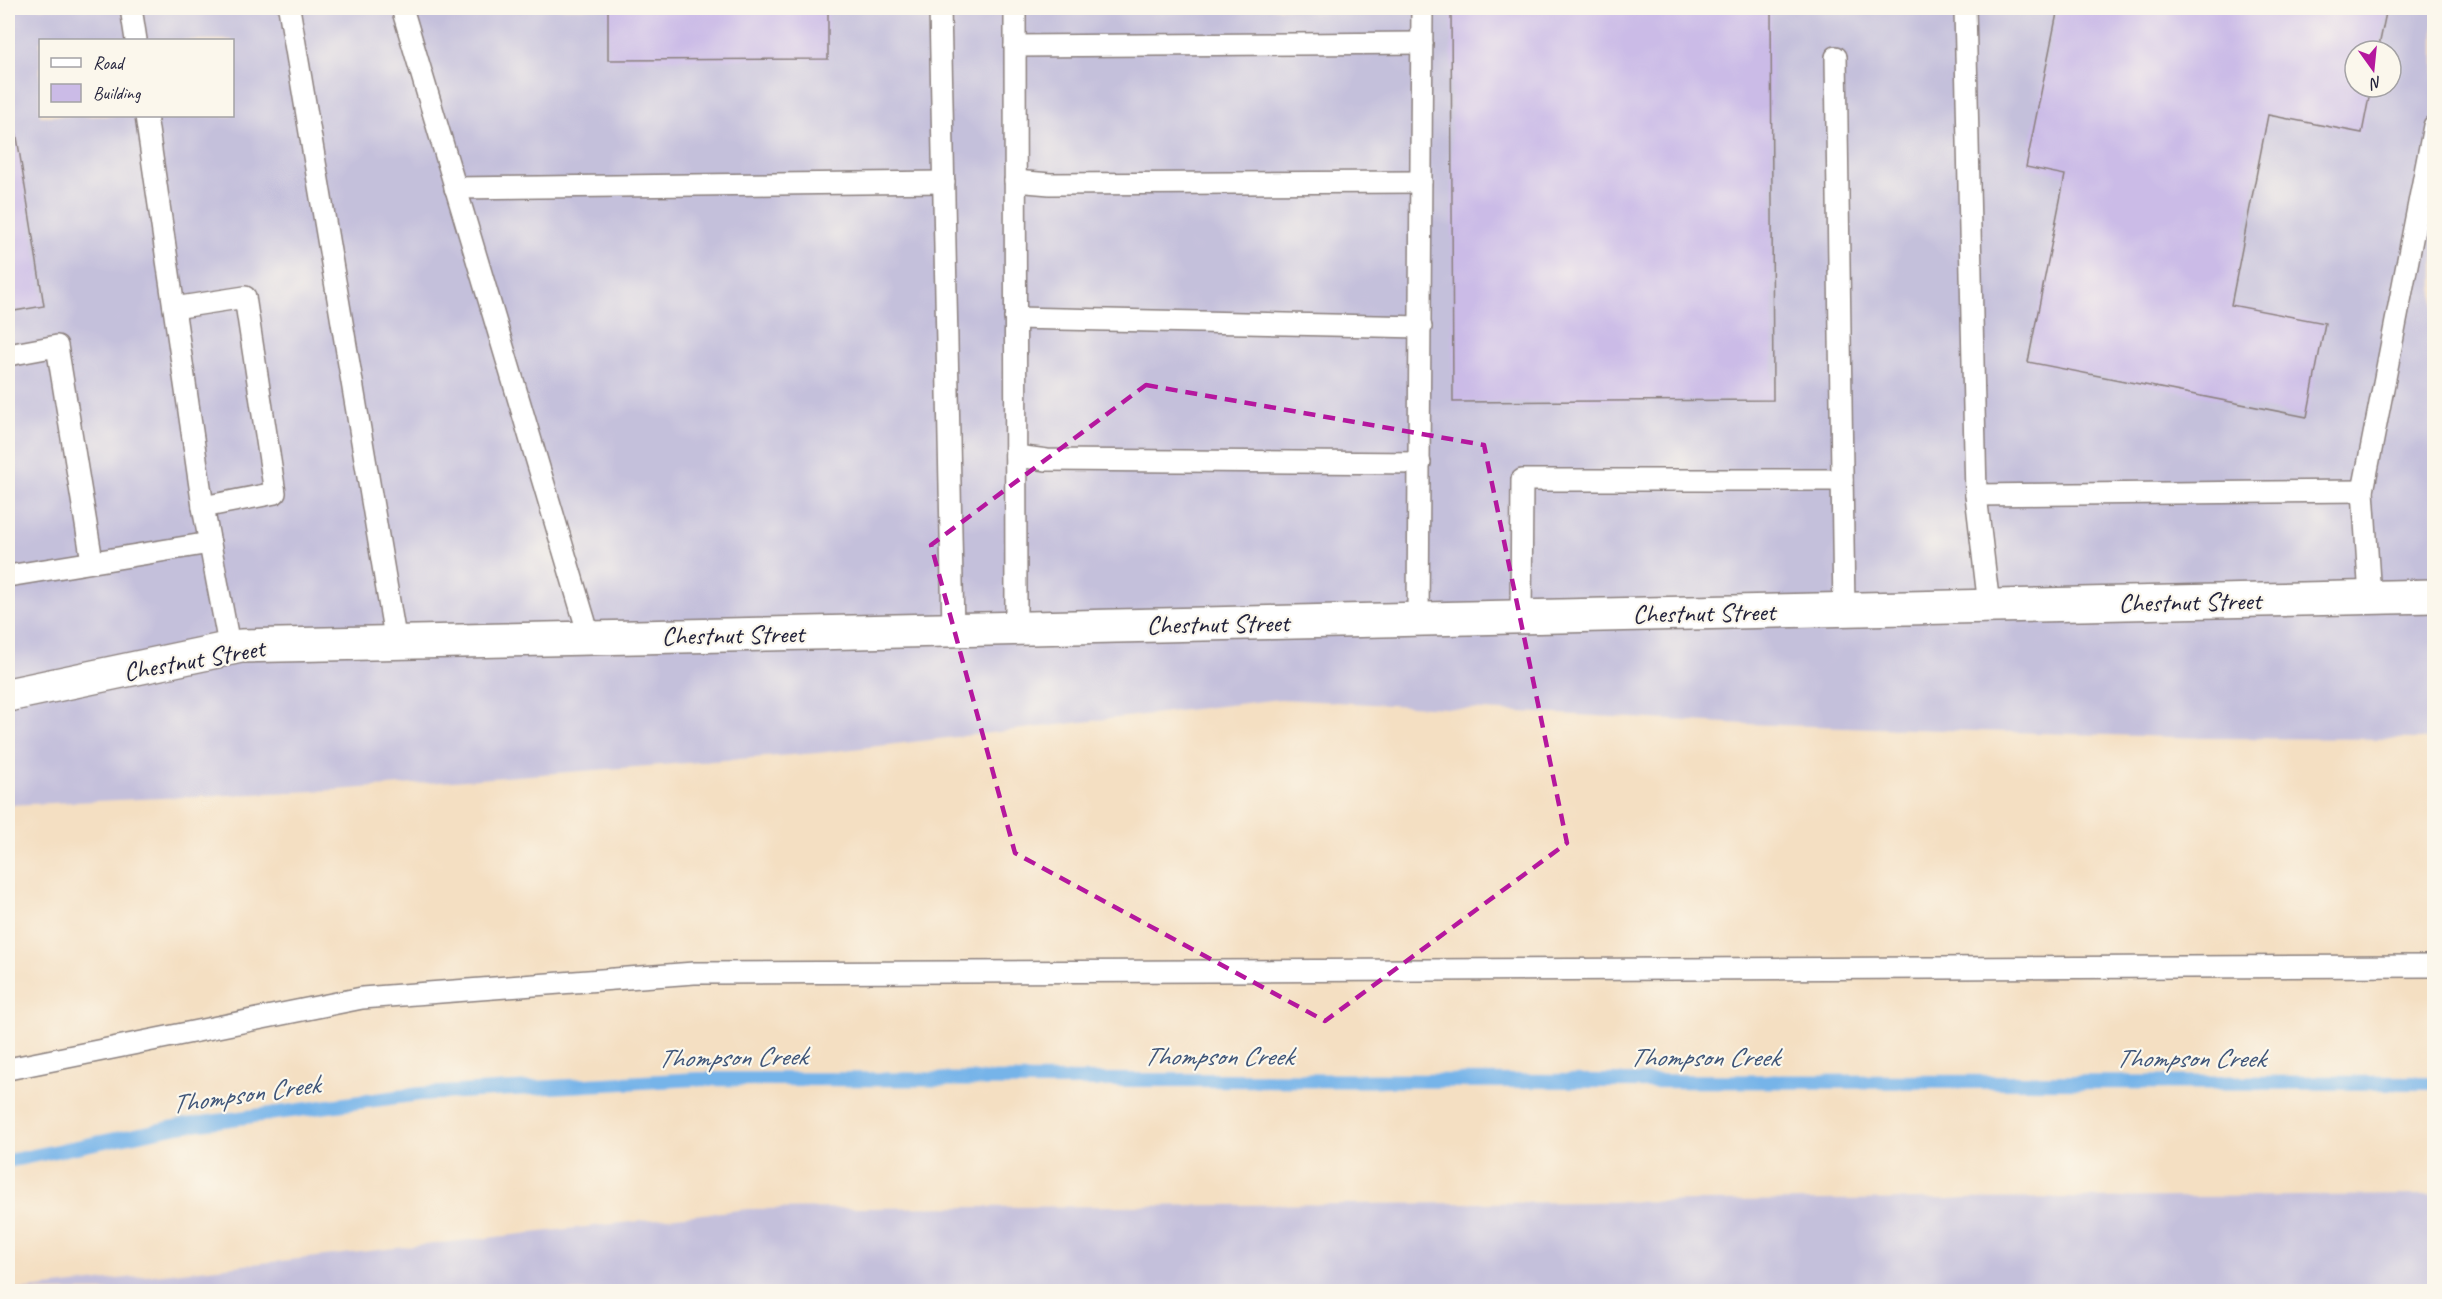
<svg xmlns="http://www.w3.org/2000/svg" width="2442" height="1299" viewBox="0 0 2442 1299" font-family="Caveat,sans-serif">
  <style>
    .industrial { fill: #c4c0db; fill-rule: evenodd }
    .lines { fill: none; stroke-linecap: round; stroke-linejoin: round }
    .stream { stroke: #76b4e9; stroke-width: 14 }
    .building { fill: #cbbbe7 }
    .lane-casing { stroke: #8b807e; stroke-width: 24 }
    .street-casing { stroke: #8b807e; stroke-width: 36 }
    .lane { stroke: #fff; stroke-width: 21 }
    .street { stroke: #fff; stroke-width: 33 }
    .marked { fill: none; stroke: #b5179e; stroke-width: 4.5; stroke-dasharray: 12 8; stroke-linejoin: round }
    .labels { text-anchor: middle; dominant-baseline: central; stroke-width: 4.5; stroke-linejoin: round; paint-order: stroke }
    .street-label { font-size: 26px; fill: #22223b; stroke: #fbf7ec }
    .water-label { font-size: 27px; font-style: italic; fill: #3f5578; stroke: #fbf7ec }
  </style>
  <rect width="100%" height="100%" fill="#fbf7ec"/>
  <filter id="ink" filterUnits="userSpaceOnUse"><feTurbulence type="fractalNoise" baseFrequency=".0167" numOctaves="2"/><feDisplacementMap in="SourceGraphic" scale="12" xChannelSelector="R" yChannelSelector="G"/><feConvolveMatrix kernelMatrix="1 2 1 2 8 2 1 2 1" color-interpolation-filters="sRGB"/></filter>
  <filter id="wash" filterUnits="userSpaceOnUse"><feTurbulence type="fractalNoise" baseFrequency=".008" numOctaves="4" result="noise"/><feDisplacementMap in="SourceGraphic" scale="24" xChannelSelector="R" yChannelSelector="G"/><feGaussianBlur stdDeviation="1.35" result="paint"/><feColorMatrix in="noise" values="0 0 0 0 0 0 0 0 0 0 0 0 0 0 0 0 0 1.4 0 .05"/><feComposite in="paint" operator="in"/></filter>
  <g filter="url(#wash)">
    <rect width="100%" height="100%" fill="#f4dfc2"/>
    <g class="industrial">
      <path d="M8,8h2426v731l-227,-1 -462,-14 -465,-25 -462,54 -482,37 -328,15zM40,40h192v76h-192zM2355,51h36v36h-36z"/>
      <polygon points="2434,1195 2434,1292 10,1291 748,1209"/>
    </g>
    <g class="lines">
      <polyline class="stream" points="8,1161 179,1126 420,1094 697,1079 2434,1083"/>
    </g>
    <g id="blocks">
      <g class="building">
        <polygon points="608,8 828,8 828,59 608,60"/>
        <polygon points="1451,8 1771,8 1773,400 1453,402"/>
        <polygon points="2058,8 2387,8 2378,51 2355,51 2355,87 2371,87 2362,133 2268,115 2231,305 2325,323 2307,417 2028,362 2065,175 2026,167"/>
        <polygon points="9,87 44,306 8,312 8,88"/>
      </g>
    </g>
  </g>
  <g filter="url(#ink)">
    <use href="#blocks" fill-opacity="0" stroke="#8b807e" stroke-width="1.5"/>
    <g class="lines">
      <defs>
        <g id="lane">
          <polyline points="131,8 136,40"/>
          <polyline points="289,8 396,643"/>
          <polyline points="402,8 590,639"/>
          <polyline points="940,8 953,630"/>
          <polyline points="1015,8 1016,629"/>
          <polyline points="1965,8 1976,495 1989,606"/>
          <polyline points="1015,46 1422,43"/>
          <polyline points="1836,57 1844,610"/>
          <polyline points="146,116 203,507 230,650"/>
          <polyline points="1015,181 1050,184 1421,182"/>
          <polyline points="455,188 944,182"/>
          <polyline points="174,308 245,297 275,493 203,507"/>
          <polyline points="1015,318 1421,327"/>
          <polyline points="8,355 57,346 92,561"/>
          <polyline points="1016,456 1047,460 1420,463"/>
          <polyline points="1976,495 2363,491"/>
          <polyline points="8,576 210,543"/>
          <polyline points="2370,597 2363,491 2434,126"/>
          <polyline points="1521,617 1522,480 1842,480"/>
          <polyline points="1418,619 1422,8"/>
          <polyline points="8,1069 362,998 694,973 2434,966"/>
        </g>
        <polyline id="street" points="8,695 241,646 2434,596"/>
      </defs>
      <use href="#lane" class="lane-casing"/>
      <use href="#street" class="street-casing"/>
      <use href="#lane" class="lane"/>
      <use href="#street" class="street"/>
    </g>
  </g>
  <path class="marked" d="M1146,385l338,60 83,398 -242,178 -310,-168 -84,-308z"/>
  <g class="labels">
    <g class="street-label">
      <text transform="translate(2190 602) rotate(-1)">Chestnut Street</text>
      <text transform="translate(1704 613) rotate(-1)">Chestnut Street</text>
      <text transform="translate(1218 624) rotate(-1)">Chestnut Street</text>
      <text transform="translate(733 635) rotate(-1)">Chestnut Street</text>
      <text transform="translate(194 660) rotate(-10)">Chestnut Street</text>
    </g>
    <g class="water-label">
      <text x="1218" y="1056">Thompson Creek</text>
      <text transform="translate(732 1057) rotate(-1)">Thompson Creek</text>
      <text x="1704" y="1057">Thompson Creek</text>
      <text x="2190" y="1058">Thompson Creek</text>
      <text transform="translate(245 1094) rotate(-8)">Thompson Creek</text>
    </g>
  </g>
  <rect width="2442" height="1299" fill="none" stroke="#fbf7ec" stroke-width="30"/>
  <rect x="39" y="39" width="195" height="78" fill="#fbf7ec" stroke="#a4a2a5" stroke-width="1.5"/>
  <rect x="51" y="58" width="30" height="9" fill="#ffffff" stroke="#a4a2a5" stroke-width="1.5"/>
  <text x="93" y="69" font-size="18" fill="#22223b">Road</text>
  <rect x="51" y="84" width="30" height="18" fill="#cbbbe7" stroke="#a4a2a5" stroke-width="1.5"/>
  <text x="93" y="99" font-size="18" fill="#22223b">Building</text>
  <g transform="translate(2373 69) rotate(165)"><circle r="28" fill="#fbf7ec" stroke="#a4a2a5" stroke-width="1.5"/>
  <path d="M0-4.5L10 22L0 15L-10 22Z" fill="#b5179e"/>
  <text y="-9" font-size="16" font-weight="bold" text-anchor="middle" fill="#22223b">N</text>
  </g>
</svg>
